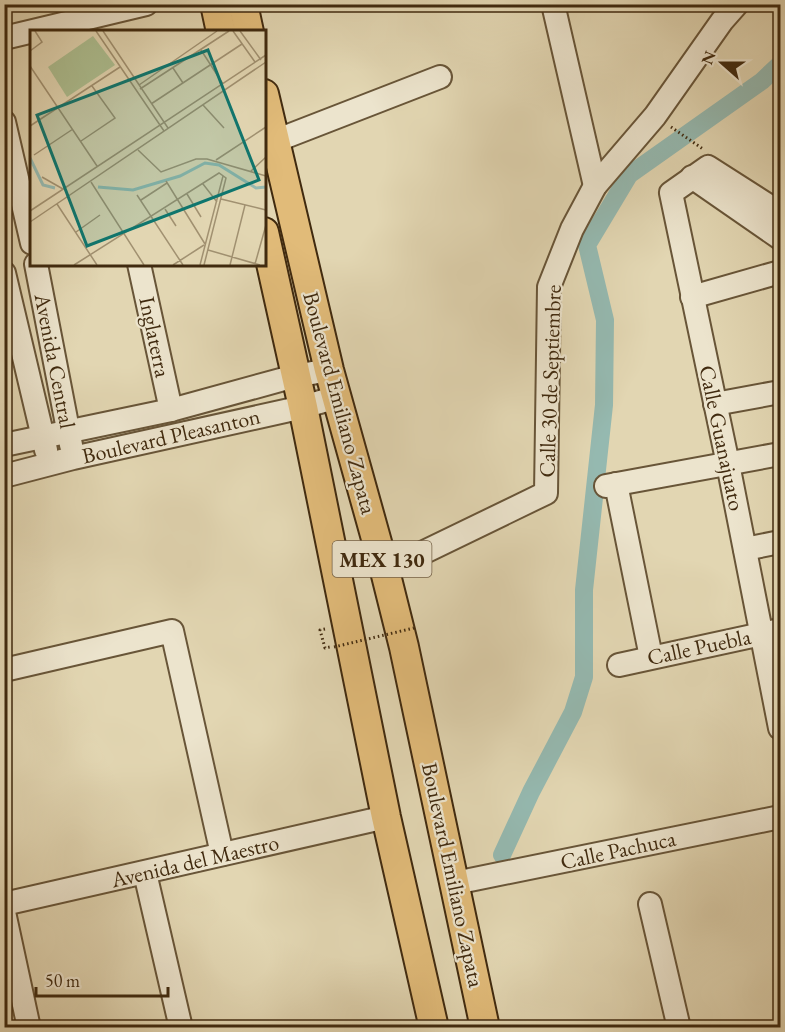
<svg xmlns="http://www.w3.org/2000/svg" width="785" height="1032" viewBox="0 0 785 1032" font-family="'EB Garamond',serif">
  <style>
    .lines { fill: none; stroke-linecap: round; stroke-linejoin: round }
    .canal { stroke: #95b9b0; stroke-width: 18 }
    .minor-casing { stroke: #685538; stroke-width: 26 }
    .major-casing { stroke: #402a0f; stroke-width: 32 }
    .path { stroke: #402a0f; stroke-width: 3; stroke-dasharray: 1.5 3; stroke-linecap: butt }
    .minor { stroke: #ece4cd; stroke-width: 22 }
    .major { stroke: #e1bb79; stroke-width: 28 }
    .path-bridge { stroke: #402a0f; stroke-width: 3; stroke-dasharray: 1.5 3; stroke-linecap: butt }
    .labels { text-anchor: middle; dominant-baseline: central; stroke-width: 4.5; stroke-linejoin: round; paint-order: stroke }
    .shield { fill: #ece4cd; stroke: #746248; stroke-width: 1.5 }
    .shield-label { font-size: 21px; font-weight: bold; fill: #402a0f }
    .street-label { font-size: 22px; fill: #402a0f; stroke: #ece4cd }
    .inset-river { fill: none; stroke: #95b9b0; stroke-width: 3 }
    .inset-road { fill: none; stroke: #a19171; stroke-width: 1.5 }
    .view { fill: #0f766e; fill-opacity: 0.15; stroke: #0f766e; stroke-width: 3 }
    .inset-edge { fill: none; stroke: #402a0f; stroke-width: 3 }
  </style>
  <rect width="100%" height="100%" fill="#e2d6b2"/>
  <filter id="stains"><feTurbulence type="fractalNoise" baseFrequency=".00333" numOctaves="4"/><feColorMatrix values="0 0 0 0 .2 0 0 0 0 .09 0 0 0 0 .02 0 0 0 .5 -.17"/></filter>
  <radialGradient id="worn" r=".72"><stop offset=".6" stop-color="#630" stop-opacity="0"/><stop offset="1" stop-color="#630" stop-opacity=".3"/></radialGradient>
  <g class="lines">
    <polyline class="canal" points="502,855 531,792 573,712 584,677 584,590 604,405 605,320 587,245 629,175 762,81 780,64"/>
    <defs>
      <g id="minor">
        <polyline points="553,4 595,186"/>
        <polyline points="4,38 146,4"/>
        <polyline points="4,122 32,243"/>
        <polyline points="275,141 440,77"/>
        <polyline points="692,177 780,238"/>
        <polyline points="780,213 708,167 671,193 728,464 780,728"/>
        <polyline points="36,264 71,445"/>
        <polyline points="139,264 171,410"/>
        <polyline points="4,273 46,450"/>
        <polyline points="692,297 780,272"/>
        <polyline points="715,404 780,392"/>
        <polyline points="4,445 171,410 295,376 329,370"/>
        <polyline points="4,476 73,458 303,407 337,397"/>
        <polyline points="616,484 651,657"/>
        <polyline points="606,486 780,454"/>
        <polyline points="745,549 780,542"/>
        <polyline points="385,571 546,493 549,287 572,229 595,186 655,116 722,21 737,4"/>
        <polyline points="619,665 780,630"/>
        <polyline points="4,670 172,631 222,854"/>
        <polyline points="145,873 181,1028"/>
        <polyline points="455,883 780,817"/>
        <polyline points="4,904 386,817"/>
        <polyline points="650,904 679,1028"/>
        <polyline points="4,912 29,1028"/>
      </g>
      <g id="major">
        <polyline points="215,4 221,32"/>
        <polyline points="243,4 249,32"/>
        <polyline points="264,94 329,370 385,571 404,647 485,1028"/>
        <polyline points="264,232 303,407 386,817 434,1028"/>
      </g>
    </defs>
    <use href="#minor" class="minor-casing"/>
    <use href="#major" class="major-casing"/>
    <g class="path">
      <polyline points="671,127 703,149"/>
      <polyline points="325,629 320,630 325,648 330,647"/>
    </g>
    <use href="#minor" class="minor"/>
    <use href="#major" class="major"/>
    <polyline class="path-bridge" points="334,647 414,628"/>
  </g>
  <g class="labels">
    <rect class="shield" x="332.5" y="541" width="99" height="36" rx="4.5"/>
    <g class="shield-label">
      <text x="382" y="559">MEX 130</text>
    </g>
    <g class="street-label">
      <text transform="translate(155 337) rotate(78)">Inglaterra</text>
      <text transform="translate(55 361) rotate(79)">Avenida Central</text>
      <text transform="translate(550 381) rotate(-88)">Calle 30 de Septiembre</text>
      <text transform="translate(340 403) rotate(75)">Boulevard Emiliano Zapata</text>
      <text transform="translate(171 436) rotate(-13)">Boulevard Pleasanton</text>
      <text transform="translate(722 438) rotate(78)">Calle Guanajuato</text>
      <text transform="translate(699 647) rotate(-12)">Calle Puebla</text>
      <text transform="translate(618 850) rotate(-12)">Calle Pachuca</text>
      <text transform="translate(195 861) rotate(-13)">Avenida del Maestro</text>
      <text transform="translate(453 875) rotate(78)">Boulevard Emiliano Zapata</text>
    </g>
  </g>
  <g transform="translate(30 30)">
    <rect width="236" height="236" fill="#e2d6b2"/>
    <path d="M63,6l22,29 -48,32 -19,-30z" fill="#adbf91"/>
    <path class="inset-river" d="M0,128l13,27 12,3M68,157l35,3 47,-14 25,-13 14,2 37,23 10,-1"/>
    <path class="inset-road" d="M66,1l68,100M73,1l65,97M203,1l22,31M210,1l21,29M171,20l22,34M0,21l12,-9 -7,-11M0,36l67,100M143,38l10,15M109,55l78,-54M110,59l89,-58M121,74l91,-60M173,75l21,23M0,96l90,-59M51,111l34,-23 -23,-32M108,120l23,22 35,-13h11l59,17M4,125l39,-26M186,130l50,-33M221,141l15,-14M12,147l21,12M136,151l39,63M61,152l53,83M173,154l14,18M157,164l14,23M107,165l46,70M191,169l45,11M111,170l26,-17M27,174l40,61M135,179l11,17M0,181l236,-156M0,192l236,-160M46,202l24,-17M178,220l52,15M225,234l11,-39M44,235l145,-92 7,5 -22,87M143,235l31,-20M170,235l23,-89M200,235l15,-60"/>
    <path class="view" d="M178,20l51,130 -172,66 -50,-131z"/>
    <rect width="236" height="236" class="inset-edge"/>
  </g>
  <rect width="785" height="1032" fill="none" stroke="#e2d6b2" stroke-width="24"/>
  <rect x="6" y="6" width="773" height="1020" fill="none" stroke="#402a0f" stroke-width="3"/>
  <rect x="12" y="12" width="761" height="1008" fill="none" stroke="#402a0f" stroke-width="1.5"/>
  <g transform="translate(722 63) rotate(291)" stroke="#ece4cd" stroke-width="4.5" paint-order="stroke">
  <path d="M0-4.5L10 22L0 15L-10 22Z" fill="#402a0f"/>
  <text y="-9" font-size="16" font-weight="bold" text-anchor="middle" fill="#402a0f">N</text>
  </g>
  <path d="M36 987v9h132v-9" fill="none" stroke="#402a0f" stroke-width="3"/>
  <text x="45" y="987" font-size="18" fill="#402a0f" stroke="#ece4cd" stroke-width="4.5" paint-order="stroke">50 m</text>
  <rect width="100%" height="100%" filter="url(#stains)"/>
  <rect width="100%" height="100%" fill="url(#worn)"/>
</svg>
